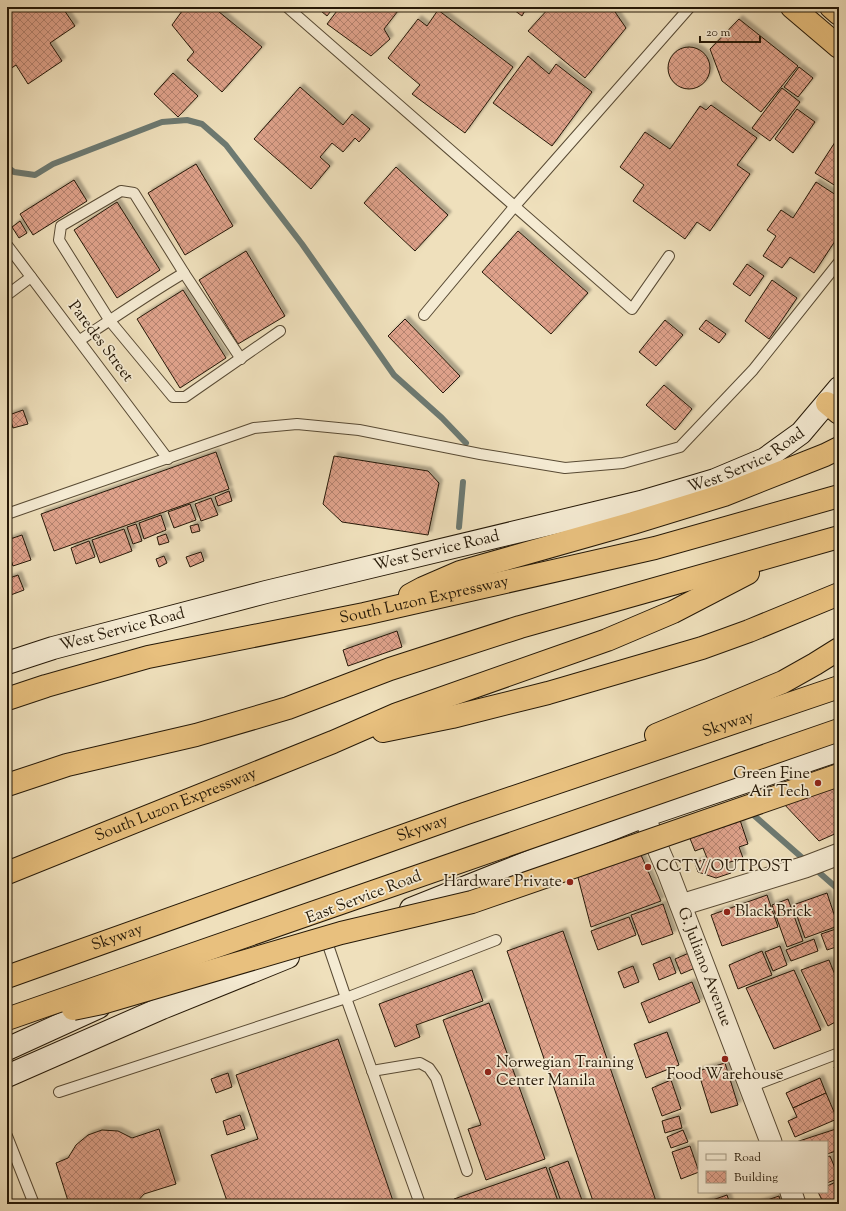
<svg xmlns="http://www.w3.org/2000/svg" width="846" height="1211" viewBox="0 0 846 1211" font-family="'Sorts Mill Goudy',serif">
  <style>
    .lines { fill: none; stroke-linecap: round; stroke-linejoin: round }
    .stream { stroke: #6d7a72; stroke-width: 6 }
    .building { fill: url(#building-cross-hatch); stroke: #251807; filter: url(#shadow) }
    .service-casing { stroke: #584a34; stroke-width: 12 }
    .minor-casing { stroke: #584a34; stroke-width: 23 }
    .secondary-casing { stroke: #251807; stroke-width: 24 }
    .motorway-casing { stroke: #251807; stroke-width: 24 }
    .service { stroke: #f5ebd3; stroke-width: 10 }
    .minor { stroke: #f5ebd3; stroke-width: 21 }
    .secondary { stroke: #f5ebd3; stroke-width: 22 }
    .motorway { stroke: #e8c07e; stroke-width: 22 }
    .motorway-bridge-casing { stroke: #251807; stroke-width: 24; stroke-linecap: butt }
    .motorway-bridge { stroke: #e8c07e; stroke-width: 22 }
    .poi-dot { fill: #8f2418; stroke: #f5ebd3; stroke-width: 1.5 }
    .labels { text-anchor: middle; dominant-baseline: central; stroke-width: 3.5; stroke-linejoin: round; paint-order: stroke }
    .street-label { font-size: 16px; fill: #251807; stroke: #f5ebd3 }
    .poi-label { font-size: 16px; fill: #251807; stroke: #f5ebd3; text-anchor: start }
  </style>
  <defs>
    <pattern id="building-cross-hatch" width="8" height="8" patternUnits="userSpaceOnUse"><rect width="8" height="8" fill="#dfa28b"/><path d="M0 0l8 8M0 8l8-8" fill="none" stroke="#b58370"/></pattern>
    <filter id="shadow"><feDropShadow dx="3.5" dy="-3.5" stdDeviation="1" flood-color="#0004"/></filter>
  </defs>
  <rect width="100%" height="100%" fill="#efe0bc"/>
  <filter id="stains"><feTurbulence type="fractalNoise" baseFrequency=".005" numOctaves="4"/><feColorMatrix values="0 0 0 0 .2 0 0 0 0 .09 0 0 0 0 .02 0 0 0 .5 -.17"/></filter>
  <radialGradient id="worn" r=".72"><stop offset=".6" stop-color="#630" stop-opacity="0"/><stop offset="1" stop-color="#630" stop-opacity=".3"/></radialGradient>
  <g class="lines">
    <g class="stream">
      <polyline points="7,167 14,172 35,175 53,164 162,122 187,120 202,124 226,145 302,244 394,375 442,418 466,443"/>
      <polyline points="459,527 463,482"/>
      <polyline points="749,811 807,862"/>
      <polyline points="814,868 839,890"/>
    </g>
  </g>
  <g class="building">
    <polygon points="7,7 62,7 75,26 50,43 62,61 28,84 16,65 7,71"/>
    <polygon points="185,7 213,7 262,47 222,92 187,60 194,52 172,25"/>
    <polygon points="316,7 334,7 327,16"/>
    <polygon points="340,7 401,7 384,29 390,39 371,56 327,24"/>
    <polygon points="510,7 527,7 522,16"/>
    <polygon points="550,7 616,7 613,9 626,28 585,78 528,31"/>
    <polygon points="438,10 513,67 465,133 412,94 420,85 388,58 418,19 427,26"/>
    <polygon points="739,19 798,66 761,112 722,81 710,49"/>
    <circle cx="689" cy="68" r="21"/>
    <polygon points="528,56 549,74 556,64 592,92 552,146 493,103"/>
    <polygon points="799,67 813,78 798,97 784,87"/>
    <polygon points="173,73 198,96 178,117 154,94"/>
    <polygon points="300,87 343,125 352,114 370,129 359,142 355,138 343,152 332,143 320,157 330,166 311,189 254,139"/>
    <polygon points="782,88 800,102 770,141 752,128"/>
    <polygon points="711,105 757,138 737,165 750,174 710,231 697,222 685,239 633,201 644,185 620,167 645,132 670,149 700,106 706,110"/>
    <polygon points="797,109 815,122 793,153 775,139"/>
    <polygon points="839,136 839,188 815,173"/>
    <polygon points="196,164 233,226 185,255 148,193"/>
    <polygon points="396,167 448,215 415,251 364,203"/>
    <polygon points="74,180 87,201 33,235 20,214"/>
    <polygon points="816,182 839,197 839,235 814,273 790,257 782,268 763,256 776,236 767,230 781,210 793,218"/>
    <polygon points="117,202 160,270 117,298 74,230"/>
    <polygon points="20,221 27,233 19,238 12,227"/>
    <polygon points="518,231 588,293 551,334 482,272"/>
    <polygon points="246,251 285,316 238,344 199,280"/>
    <polygon points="747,264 764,276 750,296 733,284"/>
    <polygon points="772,280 797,298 769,339 745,321"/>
    <polygon points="183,290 226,358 180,388 137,319"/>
    <polygon points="405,319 460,376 443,393 388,336"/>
    <polygon points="665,320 683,335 656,366 639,352"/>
    <polygon points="706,320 726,334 719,343 699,329"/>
    <polygon points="664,385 692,409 675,430 646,405"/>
    <polygon points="23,410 28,424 13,428 9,415"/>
    <polygon points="216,452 229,489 54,551 41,514"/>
    <polygon points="334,456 428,471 439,483 428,535 342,522 323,504"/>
    <polygon points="229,491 232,501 218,506 215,497"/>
    <polygon points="211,498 218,515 201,521 195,504"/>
    <polygon points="190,504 196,520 174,528 168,512"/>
    <polygon points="161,515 166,530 144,539 139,523"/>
    <polygon points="136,524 142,541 133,544 127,527"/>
    <polygon points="198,524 200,531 192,533 190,526"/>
    <polygon points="124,529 132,551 100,563 92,540"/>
    <polygon points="166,534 169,542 159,545 157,537"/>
    <polygon points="22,535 31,560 13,566 7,548 7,540"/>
    <polygon points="89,541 95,557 76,564 71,548"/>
    <polygon points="201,552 204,561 190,567 186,557"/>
    <polygon points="164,556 167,563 159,567 156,559"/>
    <polygon points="18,575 24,590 8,596 7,579"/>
    <polygon points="397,631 402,647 348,666 343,650"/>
    <polygon points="839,783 839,832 819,841 782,802"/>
    <polygon points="739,817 748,844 739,847 743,858 727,863 731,873 716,878 698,872 695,863 707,858 703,848 695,851 689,836"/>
    <polygon points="638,848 661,901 591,927 576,870"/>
    <polygon points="827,893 838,926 805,938 793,905"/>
    <polygon points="767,895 778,927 722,946 711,915"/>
    <polygon points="788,899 803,941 787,947 772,905"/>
    <polygon points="663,904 673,934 642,945 631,915"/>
    <polygon points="629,917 636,935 598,950 591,931"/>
    <polygon points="839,928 839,946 827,950 821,934"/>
    <polygon points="563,931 657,1204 594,1204 507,951"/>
    <polygon points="814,939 818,951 791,961 786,950"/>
    <polygon points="780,946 787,965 773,971 765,952"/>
    <polygon points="762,951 772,975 738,989 729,965"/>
    <polygon points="689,953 695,968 681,974 675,959"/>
    <polygon points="670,957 676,973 659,980 653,964"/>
    <polygon points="829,960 839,985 839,1020 828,1026 801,970"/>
    <polygon points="633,966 639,982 624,988 618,972"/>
    <polygon points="472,970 483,1001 416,1025 420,1037 395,1047 379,1004"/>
    <polygon points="794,970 821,1030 774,1049 746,988"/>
    <polygon points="692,982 700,1002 649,1023 641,1003"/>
    <polygon points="489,1003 545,1159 486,1180 468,1129 481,1125 443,1020"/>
    <polygon points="667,1032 679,1065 646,1078 634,1044"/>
    <polygon points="338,1039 394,1204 228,1204 211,1155 258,1139 236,1075"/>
    <polygon points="725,1063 738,1105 711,1113 698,1071"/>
    <polygon points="839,1065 839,1081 834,1067"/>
    <polygon points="228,1073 232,1087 216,1093 211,1079"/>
    <polygon points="820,1078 826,1093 793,1108 786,1093"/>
    <polygon points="671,1080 681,1109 662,1116 652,1088"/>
    <polygon points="826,1093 837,1119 795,1137 788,1121 797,1117 793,1108"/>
    <polygon points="240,1115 245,1129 227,1135 223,1121"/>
    <polygon points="679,1116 682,1128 665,1133 662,1121"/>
    <polygon points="839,1128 839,1150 827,1154 827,1142 796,1142"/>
    <polygon points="159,1129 176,1184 144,1194 135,1204 69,1204 56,1163 68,1158 76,1145 88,1135 102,1130 118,1131 132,1138"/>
    <polygon points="683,1130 688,1142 671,1148 667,1137"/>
    <polygon points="690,1146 699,1172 681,1179 672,1152"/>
    <polygon points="830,1156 839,1178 827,1183 827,1157"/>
    <polygon points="568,1161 583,1203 579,1204 562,1204 549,1168"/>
    <polygon points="546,1167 559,1204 456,1204 454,1199"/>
    <polygon points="838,1181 839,1202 833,1204 824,1204 818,1192 827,1192 827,1186"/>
    <polygon points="727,1195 730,1204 701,1204"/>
    <polygon points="779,1196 781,1204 756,1204"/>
  </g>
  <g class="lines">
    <defs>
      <g id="service">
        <polyline points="287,7 632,309 669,256"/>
        <polyline points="7,245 168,459"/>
        <polyline points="184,273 241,359"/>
        <polyline points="7,295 31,277"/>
        <polyline points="424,315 514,207 690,7"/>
        <path d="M80,340c34,-22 68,-46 104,-67l-50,-80 -13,-2 -60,35 -2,14 51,81 63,76h12l95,-66"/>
        <polyline points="7,514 254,428 297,424 359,430 480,454 565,468 623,463 680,447 753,370 839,262"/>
        <polyline points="327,942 346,998 420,1204"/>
        <polyline points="372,1071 420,1063 429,1068 436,1078 467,1171"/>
        <polyline points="750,1087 839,1053"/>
        <polyline points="59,1092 346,998 496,940"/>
        <polyline points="7,1136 34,1204"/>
      </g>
      <g id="minor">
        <path id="s1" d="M637,800l31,72 103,270"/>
        <polyline points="681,905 805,867 839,854"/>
        <polyline points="791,1192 795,1204"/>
      </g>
      <g id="secondary">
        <path id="s2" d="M7,663l46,-15 213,-56 375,-90 74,-22 50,-21 36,-26 38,-45"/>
        <polyline points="411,909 644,816 839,750"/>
        <polyline points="7,1049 99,1007"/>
        <polyline points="7,1076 162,1008 288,957"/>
      </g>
      <g id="motorway">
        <polyline points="792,7 839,47"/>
        <polyline points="831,7 839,14"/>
        <polyline points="827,403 839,413"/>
        <polyline points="410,595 423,588 460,572 633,523 724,495 825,455 839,448"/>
        <path id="s3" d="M7,699l39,-13 102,-29 216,-43 291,-66 184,-52"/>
        <polyline points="383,731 452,717 548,693 702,648 749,631 839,594"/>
        <polyline points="656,735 783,682 815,664 839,649"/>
        <polyline points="7,785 67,765 196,735 288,708 390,669 520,627 839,537"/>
        <path id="s4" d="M7,873l326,-131 64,-28 210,-74 66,-28 75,-39"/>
        <path id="s5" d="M7,977l457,-163 375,-127"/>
      </g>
    </defs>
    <use href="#service" class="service-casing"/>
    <use href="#minor" class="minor-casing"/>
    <use href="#secondary" class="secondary-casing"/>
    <use href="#motorway" class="motorway-casing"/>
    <use href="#service" class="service"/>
    <use href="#minor" class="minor"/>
    <use href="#secondary" class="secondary"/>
    <use href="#motorway" class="motorway"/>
    <defs>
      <g id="motorway-bridge">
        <polyline points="73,1009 102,1003 341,933 472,902 839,775"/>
        <polyline points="7,1019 839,730"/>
      </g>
    </defs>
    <use href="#motorway-bridge" class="motorway-bridge-casing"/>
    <use href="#motorway-bridge" class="motorway-bridge"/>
  </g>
  <g class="poi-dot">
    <circle cx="818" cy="783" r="4"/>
    <circle cx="648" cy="867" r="4"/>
    <circle cx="570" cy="882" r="4"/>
    <circle cx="727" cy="912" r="4"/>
    <circle cx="725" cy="1059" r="4"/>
    <circle cx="488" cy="1072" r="4"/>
  </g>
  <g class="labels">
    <g class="street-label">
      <text transform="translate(100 342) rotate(53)">Paredes Street</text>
      <text stroke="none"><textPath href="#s2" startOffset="768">West Service Road</textPath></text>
      <text stroke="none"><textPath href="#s2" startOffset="444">West Service Road</textPath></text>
      <text stroke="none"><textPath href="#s3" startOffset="429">South Luzon Expressway</textPath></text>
      <text stroke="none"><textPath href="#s2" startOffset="120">West Service Road</textPath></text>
      <text stroke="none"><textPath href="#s5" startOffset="764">Skyway</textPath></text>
      <text stroke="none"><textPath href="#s4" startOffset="182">South Luzon Expressway</textPath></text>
      <text stroke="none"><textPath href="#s5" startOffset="441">Skyway</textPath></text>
      <text transform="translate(364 898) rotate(-21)">East Service Road</text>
      <text stroke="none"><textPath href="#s5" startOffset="117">Skyway</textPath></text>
      <text stroke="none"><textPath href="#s1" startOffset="180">G. Juliano Avenue</textPath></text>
    </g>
    <g class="poi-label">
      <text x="810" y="774" text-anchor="end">Green Fine<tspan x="810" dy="18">Air Tech</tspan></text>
      <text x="656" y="867">CCTV/OUTPOST</text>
      <text x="562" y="882" text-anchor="end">Hardware Private</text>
      <text x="735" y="912">Black Brick</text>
      <text x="496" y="1063">Norwegian Training<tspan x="496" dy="18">Center Manila</tspan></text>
      <text x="725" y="1075" text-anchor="middle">Food Warehouse</text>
    </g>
  </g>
  <rect width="846" height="1211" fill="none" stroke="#efe0bc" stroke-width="24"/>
  <rect x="8" y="8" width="830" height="1195" fill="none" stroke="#251807" stroke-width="2"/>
  <rect x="12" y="12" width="822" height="1187" fill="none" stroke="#251807"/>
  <rect x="698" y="1141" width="130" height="52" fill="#f5ebd3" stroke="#a29781"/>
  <rect x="706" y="1154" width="20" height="6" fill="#f5ebd3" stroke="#a29781"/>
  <text x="734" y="1161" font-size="12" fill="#251807">Road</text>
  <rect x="706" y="1171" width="20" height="12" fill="url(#building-cross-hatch)" stroke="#a29781"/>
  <text x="734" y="1181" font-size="12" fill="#251807">Building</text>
  <path d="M700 36v6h60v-6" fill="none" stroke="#251807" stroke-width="2"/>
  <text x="706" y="36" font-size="12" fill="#251807" stroke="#f5ebd3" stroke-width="3" paint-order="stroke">20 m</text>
  <rect width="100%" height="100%" filter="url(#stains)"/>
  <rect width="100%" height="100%" fill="url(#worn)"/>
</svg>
